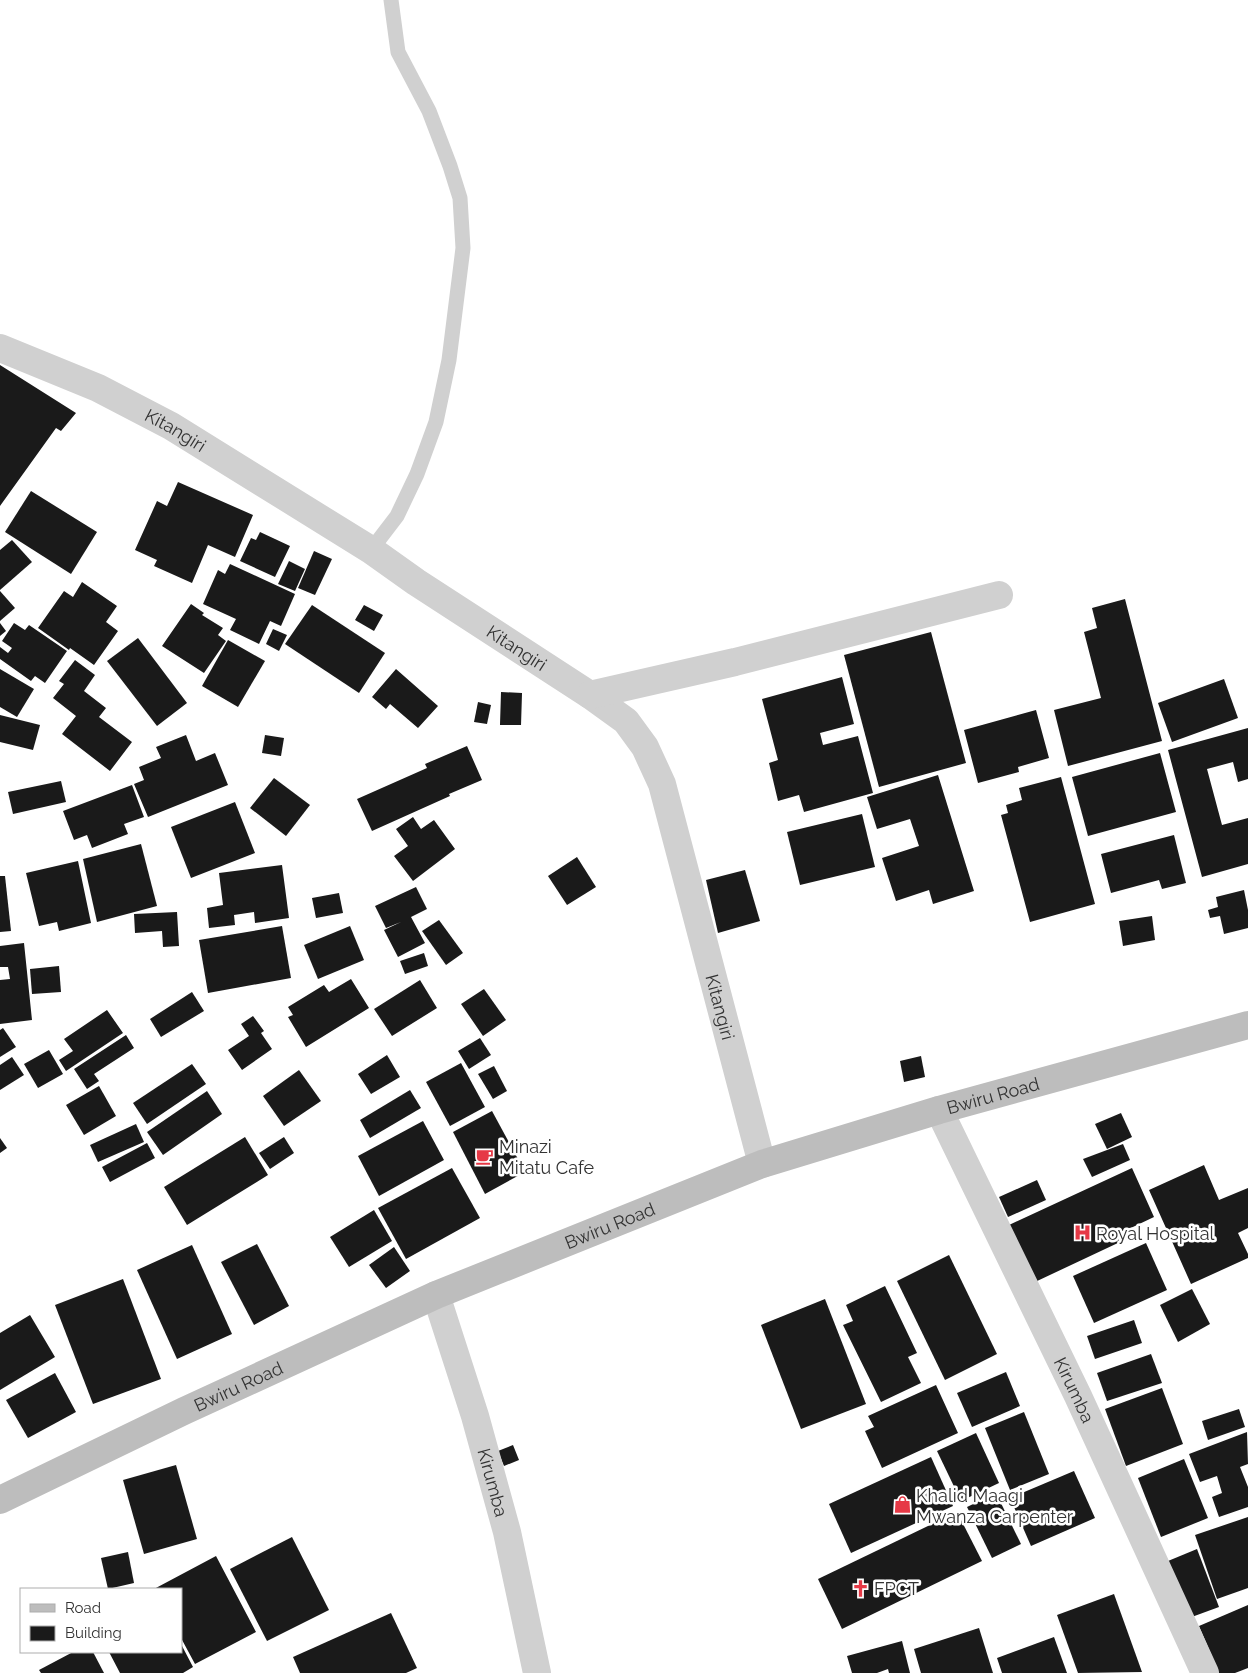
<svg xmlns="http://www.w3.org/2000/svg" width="1248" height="1673" viewBox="0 0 1248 1673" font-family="Raleway,sans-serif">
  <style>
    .building { fill: #1a1a1a }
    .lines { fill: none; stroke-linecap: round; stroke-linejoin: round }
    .lane { stroke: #d0d0d0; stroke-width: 15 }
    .street { stroke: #d0d0d0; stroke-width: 28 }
    .secondary { stroke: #bdbdbd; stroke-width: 28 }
    .labels { text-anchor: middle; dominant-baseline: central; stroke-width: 5; stroke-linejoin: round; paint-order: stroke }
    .street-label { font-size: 18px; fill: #333; stroke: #fff }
    .poi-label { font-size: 18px; fill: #333; stroke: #fff; text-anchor: start }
  </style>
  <rect width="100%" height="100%" fill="#fff"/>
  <g class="building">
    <polygon points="0,365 76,413 61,431 56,428 0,506"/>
    <polygon points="178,482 253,515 235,557 208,545 192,583 154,566 157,560 135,550 157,501 167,506"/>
    <polygon points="31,491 97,532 71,574 5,532"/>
    <polygon points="260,532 290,546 275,577 240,561 251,538 256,540"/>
    <polygon points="12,540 32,562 0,590 0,550"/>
    <polygon points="314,551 332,559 315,595 298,588"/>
    <polygon points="289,561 305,569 295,591 278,584"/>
    <polygon points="230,564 295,594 281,626 270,621 259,644 230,630 236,619 203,604 218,570 225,574"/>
    <polygon points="82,582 117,606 106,622 118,631 94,665 70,648 69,650 38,628 64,591 73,597"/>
    <polygon points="0,591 15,608 0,621"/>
    <polygon points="1125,599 1162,741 1068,766 1054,710 1101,698 1084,632 1097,628 1092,608"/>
    <polygon points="191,604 204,613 202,615 223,628 218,635 226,641 204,673 162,646"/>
    <polygon points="312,605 385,653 359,693 285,644"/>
    <polygon points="364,605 383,615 374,631 355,620"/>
    <polygon points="0,623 6,631 0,636"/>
    <polygon points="14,623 25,630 29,625 67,651 45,683 35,676 31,681 0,659 0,647 8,653 12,648 2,641"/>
    <polygon points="273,629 287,635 279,651 266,644"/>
    <polygon points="931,632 966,763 879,787 844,655"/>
    <polygon points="138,638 187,703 157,726 107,661"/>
    <polygon points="228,640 265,661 238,707 202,686"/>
    <polygon points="75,660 95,675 84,691 106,708 99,717 132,742 110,771 62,734 76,716 53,698 64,684 59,681"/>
    <polygon points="0,669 34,689 17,717 0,707"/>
    <polygon points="396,669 438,706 418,728 390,704 386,709 372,697"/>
    <polygon points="842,677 854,724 820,733 823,745 858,736 873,793 804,812 799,795 778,801 769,763 778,760 762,699"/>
    <polygon points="1224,679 1238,718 1172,742 1158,703"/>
    <polygon points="501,692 522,693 521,725 500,725"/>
    <polygon points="478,702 491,705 487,724 474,722"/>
    <polygon points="1036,710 1049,758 1018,767 1019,772 978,783 964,730"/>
    <polygon points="0,715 40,725 33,750 0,742"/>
    <polygon points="1248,728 1248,779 1238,782 1233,762 1207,769 1222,825 1248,818 1248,864 1202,877 1168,750"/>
    <polygon points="186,735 196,761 215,753 228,785 148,817 134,784 144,780 139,767 161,758 156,747"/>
    <polygon points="265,735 284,738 281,756 262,753"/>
    <polygon points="467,746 482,780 449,794 450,796 372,831 357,799 427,768 425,764"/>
    <polygon points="1160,753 1176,812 1088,836 1072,777"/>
    <polygon points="938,775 974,891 933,904 929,890 896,901 882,858 919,846 910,819 877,829 867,797"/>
    <polygon points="1061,777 1095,904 1030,922 1001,815 1008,813 1006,805 1022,800 1019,788"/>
    <polygon points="274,778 310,805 286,836 250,808"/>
    <polygon points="61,781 66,802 13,814 8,792"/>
    <polygon points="132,785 144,817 124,824 128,834 92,848 87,835 74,840 63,811"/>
    <polygon points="235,802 255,853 191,878 171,827"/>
    <polygon points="862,814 875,867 800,885 787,832"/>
    <polygon points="413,817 421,829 434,820 455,849 413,881 394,856 408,846 396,829"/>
    <polygon points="1174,835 1186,883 1162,889 1159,880 1111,893 1101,854"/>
    <polygon points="141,844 157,906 97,922 83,859"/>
    <polygon points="577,857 596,887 567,905 548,876"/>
    <polygon points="78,861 91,923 59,931 57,922 39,926 26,873"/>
    <polygon points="282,865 289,918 255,923 254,912 234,915 235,925 209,928 207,908 223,905 219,873"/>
    <polygon points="745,870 760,921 718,933 706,880"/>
    <polygon points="0,876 5,876 11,931 0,932"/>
    <polygon points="416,887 427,909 411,917 425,943 398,957 384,930 401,922 386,928 375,906"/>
    <polygon points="1244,890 1248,910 1248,928 1224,934 1220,916 1210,918 1208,910 1218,907 1216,897"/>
    <polygon points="339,893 343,913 316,918 312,898"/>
    <polygon points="177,912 179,946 163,947 162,931 135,933 134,914"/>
    <polygon points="1152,916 1155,940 1123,946 1119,921"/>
    <polygon points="439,920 463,953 446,965 422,931"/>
    <polygon points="282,926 291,978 208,993 199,940"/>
    <polygon points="350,926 364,960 318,979 304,945"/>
    <polygon points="24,943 32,1020 0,1024 0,980 10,979 8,967 0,967 0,946"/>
    <polygon points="424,953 428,966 405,974 400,961"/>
    <polygon points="59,966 61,992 32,994 30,969"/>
    <polygon points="351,979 369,1008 306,1047 288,1017 293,1015 288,1007 324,985 329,992"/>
    <polygon points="420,980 437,1008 392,1036 374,1009"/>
    <polygon points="484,989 506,1020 483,1036 461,1004"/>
    <polygon points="192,992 204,1011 161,1037 150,1019"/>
    <polygon points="107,1010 123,1033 66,1071 59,1060 73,1051 64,1039"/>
    <polygon points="253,1016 264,1031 261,1033 272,1049 242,1070 228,1050 249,1036 241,1024"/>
    <polygon points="3,1028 16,1047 0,1057 0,1030"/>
    <polygon points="126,1035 134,1048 94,1074 99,1081 87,1089 74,1069"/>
    <polygon points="480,1038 491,1055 469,1069 458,1051"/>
    <polygon points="49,1050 63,1074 38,1088 24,1064"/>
    <polygon points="387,1055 400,1077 371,1094 358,1074"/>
    <polygon points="921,1056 925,1077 904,1082 900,1061"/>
    <polygon points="12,1057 24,1075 0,1090 0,1065"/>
    <polygon points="461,1063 485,1107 450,1126 426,1082"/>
    <polygon points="192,1064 206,1084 147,1124 133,1103"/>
    <polygon points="494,1066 507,1091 493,1099 478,1074"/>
    <polygon points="299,1070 321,1101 284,1126 263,1096"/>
    <polygon points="99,1086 116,1116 84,1135 66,1105"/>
    <polygon points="410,1090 421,1108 370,1138 360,1120"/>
    <polygon points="207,1091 222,1114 163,1155 147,1132"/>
    <polygon points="492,1111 525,1172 485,1194 453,1132"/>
    <polygon points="1121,1113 1132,1137 1107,1149 1095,1124"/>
    <polygon points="423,1121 444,1160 379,1196 358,1156"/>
    <polygon points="136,1124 144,1142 98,1162 90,1145"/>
    <polygon points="245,1137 268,1175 187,1225 164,1187"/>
    <polygon points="284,1137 294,1153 270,1169 259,1153"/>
    <polygon points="0,1138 7,1148 0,1153"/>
    <polygon points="147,1143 155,1158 110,1182 102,1167"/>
    <polygon points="1123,1144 1130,1160 1092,1177 1083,1159"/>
    <polygon points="1204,1165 1219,1200 1248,1188 1248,1228 1238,1233 1248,1254 1248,1258 1191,1284 1149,1190"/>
    <polygon points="452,1168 480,1218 406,1259 378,1208"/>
    <polygon points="1132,1168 1154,1217 1116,1235 1120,1242 1035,1282 1009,1225"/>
    <polygon points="1037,1180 1046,1200 1008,1217 999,1197"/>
    <polygon points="374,1210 392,1241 349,1267 330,1237"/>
    <polygon points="1146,1243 1167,1290 1094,1323 1073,1276"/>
    <polygon points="257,1244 289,1306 254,1325 221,1262"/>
    <polygon points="192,1245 232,1334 177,1359 137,1270"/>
    <polygon points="394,1247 410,1271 386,1288 369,1265"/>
    <polygon points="949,1255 997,1354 945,1380 897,1281"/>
    <polygon points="123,1279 161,1379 93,1404 55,1305"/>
    <polygon points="885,1286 917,1353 908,1357 921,1383 881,1402 843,1325 853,1321 846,1305"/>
    <polygon points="1192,1289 1210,1324 1178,1342 1160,1305"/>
    <polygon points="825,1299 866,1404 801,1429 761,1325"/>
    <polygon points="30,1315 55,1357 0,1390 0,1333"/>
    <polygon points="1134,1320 1142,1343 1095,1359 1087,1336"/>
    <polygon points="1151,1354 1162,1383 1107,1401 1097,1373"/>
    <polygon points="1006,1372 1020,1406 972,1427 957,1393"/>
    <polygon points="55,1373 76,1412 28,1438 6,1400"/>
    <polygon points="936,1385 958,1433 882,1468 865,1431 874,1427 868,1416"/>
    <polygon points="1162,1388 1183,1444 1126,1466 1105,1409"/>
    <polygon points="1239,1409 1245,1427 1208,1440 1202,1421"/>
    <polygon points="1024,1412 1049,1474 1010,1490 985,1428"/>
    <polygon points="1247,1432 1248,1464 1240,1467 1248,1487 1248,1507 1219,1517 1212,1497 1222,1493 1217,1476 1200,1482 1189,1454"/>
    <polygon points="976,1433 999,1483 961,1501 937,1451"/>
    <polygon points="513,1445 519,1460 504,1466 498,1451"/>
    <polygon points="931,1457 953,1506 851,1553 829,1504"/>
    <polygon points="1184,1459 1208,1518 1161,1537 1138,1478"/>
    <polygon points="176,1465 197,1539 144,1554 123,1480"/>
    <polygon points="1074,1471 1095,1518 1031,1546 1010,1498"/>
    <polygon points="996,1493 1021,1544 992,1558 967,1507"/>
    <polygon points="957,1512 982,1561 842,1629 818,1579"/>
    <polygon points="1248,1517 1248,1588 1217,1599 1195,1535"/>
    <polygon points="292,1537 329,1610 267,1641 230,1569"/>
    <polygon points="1197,1549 1219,1607 1189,1618 1168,1561"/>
    <polygon points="128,1552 134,1583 108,1589 101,1558"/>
    <polygon points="216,1556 256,1632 195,1664 181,1638 181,1589 154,1589"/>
    <polygon points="1114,1594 1142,1672 1078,1673 1057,1615"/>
    <polygon points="1248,1605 1248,1668 1235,1673 1219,1673 1199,1626"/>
    <polygon points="391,1613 417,1668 406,1673 300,1673 293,1657"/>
    <polygon points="979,1628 993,1673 921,1673 914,1649"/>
    <polygon points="1054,1637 1067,1673 1002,1673 997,1658"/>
    <polygon points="902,1641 910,1673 889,1673 888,1669 877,1673 852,1673 847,1656"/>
    <polygon points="181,1644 193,1667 183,1673 120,1673 109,1652 181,1652"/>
    <polygon points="73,1652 93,1652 104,1673 41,1673 39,1670"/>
  </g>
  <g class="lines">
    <polyline class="lane" points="371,550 397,516 417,474 436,422 449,360 463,248 460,198 450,166 429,111 398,52 391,0"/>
    <g class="street">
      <path id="s1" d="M0,348l98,40 73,38 200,124 45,32 174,113 36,26 19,26 17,37 100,380"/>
      <polyline points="590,695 735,662 999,595"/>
      <path id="s2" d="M939,1110l139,286 127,277"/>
      <path id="s3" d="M436,1295l39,121 32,116 30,141"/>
    </g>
    <path class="secondary" id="s4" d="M0,1500l184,-89 252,-116 326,-131 177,-54 309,-85"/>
  </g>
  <defs>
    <symbol id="cafe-bare" viewBox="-9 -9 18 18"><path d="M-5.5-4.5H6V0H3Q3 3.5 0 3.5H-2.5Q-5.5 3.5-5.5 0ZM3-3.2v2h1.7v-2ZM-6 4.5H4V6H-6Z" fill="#e63946" stroke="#fff" stroke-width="2.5" paint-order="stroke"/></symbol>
    <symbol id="hospital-bare" viewBox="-9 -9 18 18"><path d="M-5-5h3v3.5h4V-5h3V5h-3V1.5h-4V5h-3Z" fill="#e63946" stroke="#fff" stroke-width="2.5" paint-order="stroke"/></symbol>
    <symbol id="shop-bare" viewBox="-9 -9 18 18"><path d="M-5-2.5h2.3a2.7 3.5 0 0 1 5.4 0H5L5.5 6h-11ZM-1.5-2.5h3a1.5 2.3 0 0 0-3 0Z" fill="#e63946" stroke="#fff" stroke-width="2.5" paint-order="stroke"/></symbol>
    <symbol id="church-bare" viewBox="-9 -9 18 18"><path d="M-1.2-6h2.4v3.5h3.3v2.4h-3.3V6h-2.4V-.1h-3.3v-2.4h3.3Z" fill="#e63946" stroke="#fff" stroke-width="2.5" paint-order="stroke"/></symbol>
  </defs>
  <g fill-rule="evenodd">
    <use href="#cafe-bare" x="472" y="1144" width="25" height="25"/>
    <use href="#hospital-bare" x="1070" y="1220" width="25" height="25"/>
    <use href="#shop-bare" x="890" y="1492" width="25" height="25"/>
    <use href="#church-bare" x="848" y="1576" width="25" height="25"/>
  </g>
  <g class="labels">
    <g class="street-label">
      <text stroke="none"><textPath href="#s1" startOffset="194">Kitangiri</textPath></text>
      <text stroke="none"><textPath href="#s1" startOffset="599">Kitangiri</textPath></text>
      <text stroke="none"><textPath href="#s1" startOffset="1034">Kitangiri</textPath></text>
      <text stroke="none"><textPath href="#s4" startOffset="1074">Bwiru Road</textPath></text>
      <text stroke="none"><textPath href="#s4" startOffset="669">Bwiru Road</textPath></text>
      <text stroke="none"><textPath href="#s4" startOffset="264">Bwiru Road</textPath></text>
      <text stroke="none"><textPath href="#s2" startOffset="311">Kirumba</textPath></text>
      <text stroke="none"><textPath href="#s3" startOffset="196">Kirumba</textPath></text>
    </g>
    <g class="poi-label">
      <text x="499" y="1146">Minazi<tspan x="499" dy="21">Mitatu Cafe</tspan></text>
      <text x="1096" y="1233">Royal Hospital</text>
      <text x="916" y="1495">Khalid Maagi<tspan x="916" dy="21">Mwanza Carpenter</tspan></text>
      <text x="874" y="1588">FPCT</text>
    </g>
  </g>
  <rect x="20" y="1588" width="162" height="65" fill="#ffffff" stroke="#adadad"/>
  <rect x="30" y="1604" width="25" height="8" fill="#bdbdbd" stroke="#adadad"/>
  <text x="65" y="1613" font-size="15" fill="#333333">Road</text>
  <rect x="30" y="1626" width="25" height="15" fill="#1a1a1a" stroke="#adadad"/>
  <text x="65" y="1638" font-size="15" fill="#333333">Building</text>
</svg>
